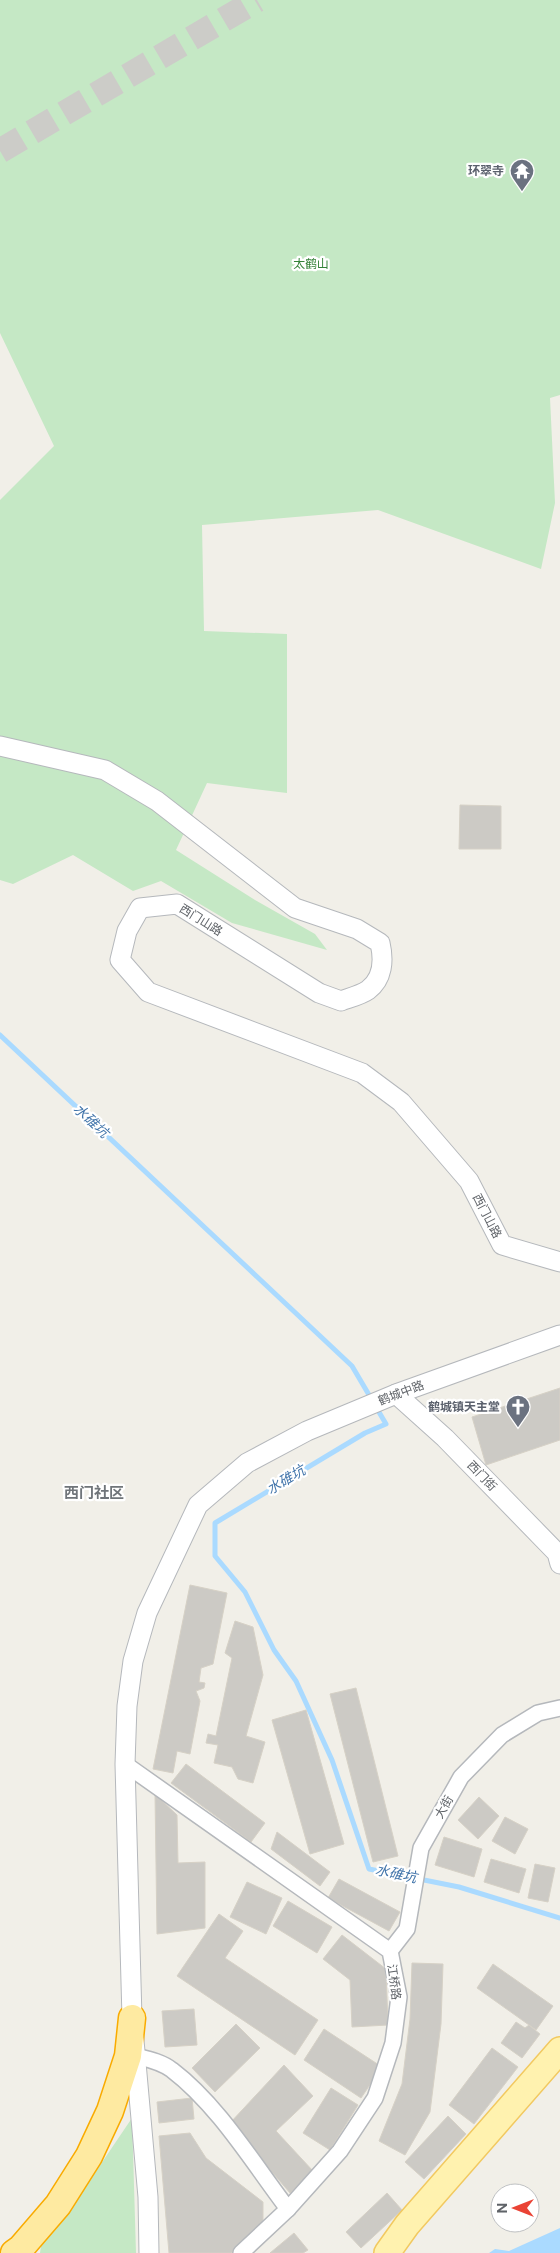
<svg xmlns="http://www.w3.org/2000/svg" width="560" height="2253" viewBox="0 0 560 2253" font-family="Figtree,'Noto Sans SC',sans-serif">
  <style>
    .green { fill: #c5e8c5 }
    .water { fill: #aadaff }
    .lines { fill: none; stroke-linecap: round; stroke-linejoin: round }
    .stream { stroke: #aadaff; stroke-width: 5 }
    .building { fill: #cccac5; stroke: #d6d1c6 }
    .primary-tunnel { stroke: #ccccc8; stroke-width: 25; stroke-dasharray: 25 12; stroke-linecap: butt }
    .minor-casing { stroke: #b5b8bc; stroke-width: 18 }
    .tertiary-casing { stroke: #b5b8bc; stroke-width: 21 }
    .primary-casing { stroke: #f2c960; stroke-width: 28 }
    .trunk-casing { stroke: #f9ab00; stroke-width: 29 }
    .minor { stroke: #fff; stroke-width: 15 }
    .tertiary { stroke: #fff; stroke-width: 19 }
    .primary { stroke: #fff2af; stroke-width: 25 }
    .trunk { stroke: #feeaa1; stroke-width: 26 }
    .labels { text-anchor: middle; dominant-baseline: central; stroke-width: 4.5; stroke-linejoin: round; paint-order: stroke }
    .worship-label { font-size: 12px; font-weight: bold; fill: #5b616d; stroke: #fff; text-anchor: end }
    .park-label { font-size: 12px; fill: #348238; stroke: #fff }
    .street-label { font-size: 12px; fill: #5f6368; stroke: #fff }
    .water-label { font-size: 14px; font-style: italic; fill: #4174aa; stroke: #fff }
    .quarter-label { font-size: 15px; font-weight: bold; fill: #70757a; stroke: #fff }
  </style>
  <rect width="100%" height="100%" fill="#f1efe8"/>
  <g class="green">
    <polygon points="0,0 560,0 560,395 550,398 555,503 541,569 378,510 202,525 204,631 287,634 287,793 207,783 176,850 255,900 315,934 327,950 232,923 161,881 133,891 73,855 13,884 0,880 0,500 54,446 0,333"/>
    <polygon points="132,2118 136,2253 40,2253 42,2240 61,2223"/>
  </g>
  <polygon class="water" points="560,2228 560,2253 489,2253 495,2249 509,2251"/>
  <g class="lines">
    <g class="stream">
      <polyline points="0,1035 352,1366 372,1400"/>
      <polyline points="376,1407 386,1424 365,1433 215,1523 215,1556 245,1592 274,1650 296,1681 332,1760 369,1869 459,1887 560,1918"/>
    </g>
  </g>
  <g class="building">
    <polygon points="460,805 501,806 501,849 459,849"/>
    <polygon points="560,1388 560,1440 486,1465 472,1417"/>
    <polygon points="190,1585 227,1593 213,1664 201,1668 199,1682 205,1683 204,1688 196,1691 200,1701 190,1754 177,1751 173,1773 153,1769"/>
    <polygon points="235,1621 253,1627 263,1675 246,1736 265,1742 253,1783 238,1779 232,1767 214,1763 218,1745 206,1743 208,1734 216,1736 232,1658 225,1653"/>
    <polygon points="356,1688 398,1856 373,1862 330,1694"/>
    <polygon points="306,1710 344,1844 310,1854 272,1720"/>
    <polygon points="186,1764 265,1823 251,1842 171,1783"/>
    <polygon points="155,1794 177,1815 178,1863 205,1862 205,1928 157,1934"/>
    <polygon points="479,1797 499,1816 478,1839 458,1820"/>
    <polygon points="505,1817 528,1829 515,1854 492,1841"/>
    <polygon points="277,1832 330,1872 320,1886 271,1849"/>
    <polygon points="444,1837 482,1849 474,1877 435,1865"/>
    <polygon points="491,1859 526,1869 519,1893 484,1882"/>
    <polygon points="535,1864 555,1868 548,1902 528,1898"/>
    <polygon points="339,1879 400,1912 389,1931 328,1898"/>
    <polygon points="247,1882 282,1898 266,1934 230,1917"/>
    <polygon points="288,1901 332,1927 317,1953 273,1926"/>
    <polygon points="219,1914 243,1931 225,1958 318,2020 295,2055 177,1976"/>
    <polygon points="342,1935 386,1969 388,2025 352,2027 350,1980 323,1959"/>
    <polygon points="412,1963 443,1964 441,2024 430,2112 405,2155 379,2141 402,2084 410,2019"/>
    <polygon points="493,1964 553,2006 536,2030 477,1988"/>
    <polygon points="194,2009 197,2045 165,2047 162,2011"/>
    <polygon points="516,2022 525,2028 529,2025 540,2034 522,2058 501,2043"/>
    <polygon points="236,2024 260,2048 215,2092 192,2068"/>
    <polygon points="324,2029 382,2067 361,2098 304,2060"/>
    <polygon points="492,2048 518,2067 474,2124 449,2105"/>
    <polygon points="284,2065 313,2096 276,2131 313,2171 290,2193 230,2123"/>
    <polygon points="331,2088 358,2105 330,2150 303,2133"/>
    <polygon points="192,2098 194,2119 159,2123 157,2102"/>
    <polygon points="448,2116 466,2134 424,2179 405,2162"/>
    <polygon points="190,2133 206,2158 263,2202 263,2225 231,2253 169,2253 159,2136"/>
    <polygon points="387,2193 402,2210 361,2248 346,2232"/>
    <polygon points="294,2233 308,2250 303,2253 270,2253"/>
  </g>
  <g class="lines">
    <polyline class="primary-tunnel" points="0,151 257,0"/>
    <defs>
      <g id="minor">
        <polyline points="125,1764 390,1951 399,1997 393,2043 375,2098 340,2151 288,2209 241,2253"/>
        <polyline points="390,1951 407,1929 421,1848 461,1777 502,1735 538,1713 560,1708"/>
        <path d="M136,2056c12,3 26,6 36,14 46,35 81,93 116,139"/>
      </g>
      <g id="tertiary">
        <path d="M0,746l105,24 52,31 138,107 62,21 23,14c4,17 3,36 -12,47 -7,5 -19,8 -27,11l-22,-8 -142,-89 -37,4 -13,23 -7,29 28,32 214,81 39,29 68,79 33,64 58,17"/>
        <polyline points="396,1394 445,1438 557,1553 560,1564"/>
        <polyline points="149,2253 148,2197 132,2018 125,1764 127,1706 133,1661 147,1613 198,1505 247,1463 307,1431 396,1394 560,1335"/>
      </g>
      <polyline id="primary" points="387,2253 407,2225 560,2050"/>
      <polyline id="trunk" points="14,2253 21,2248 58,2205 89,2156 110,2111 128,2056 132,2018"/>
    </defs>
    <use href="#minor" class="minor-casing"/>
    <use href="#tertiary" class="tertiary-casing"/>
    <use href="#primary" class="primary-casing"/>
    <use href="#trunk" class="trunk-casing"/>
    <use href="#minor" class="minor"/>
    <use href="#tertiary" class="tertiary"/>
    <use href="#primary" class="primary"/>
    <use href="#trunk" class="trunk"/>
  </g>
  <defs>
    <symbol id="temple-pin" viewBox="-11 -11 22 30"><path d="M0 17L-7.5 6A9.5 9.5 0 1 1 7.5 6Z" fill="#6b7280" stroke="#fff"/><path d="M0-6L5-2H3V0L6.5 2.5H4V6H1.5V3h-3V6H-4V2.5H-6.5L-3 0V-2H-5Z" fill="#fff"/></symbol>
    <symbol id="church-pin" viewBox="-11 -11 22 30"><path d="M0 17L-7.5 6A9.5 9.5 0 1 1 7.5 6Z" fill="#6b7280" stroke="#fff"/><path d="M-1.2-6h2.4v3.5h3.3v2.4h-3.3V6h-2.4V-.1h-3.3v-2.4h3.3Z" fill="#fff"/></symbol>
  </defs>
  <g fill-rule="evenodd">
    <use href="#temple-pin" x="508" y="157" width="28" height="38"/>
    <use href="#church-pin" x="504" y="1393" width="28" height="38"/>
  </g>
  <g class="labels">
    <g class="worship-label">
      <text x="504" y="171">环翠寺</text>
      <text x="500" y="1407">鹤城镇天主堂</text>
    </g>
    <g class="park-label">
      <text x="311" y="264">太鹤山</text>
    </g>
    <g class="street-label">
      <text transform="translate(201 920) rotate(32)">西门山路</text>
      <text transform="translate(487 1216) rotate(63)">西门山路</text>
      <text transform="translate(401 1393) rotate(-21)">鹤城中路</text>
      <text transform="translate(482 1476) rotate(46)">西门街</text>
      <text transform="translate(444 1807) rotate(-60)">大街</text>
      <text transform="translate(394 1982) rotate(82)">江桥路</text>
    </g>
    <g class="water-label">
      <text transform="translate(91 1121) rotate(43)">水碓坑</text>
      <text transform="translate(286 1480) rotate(-31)">水碓坑</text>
      <text transform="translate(396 1874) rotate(12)">水碓坑</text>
    </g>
    <g class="quarter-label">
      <text x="94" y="1493">西门社区</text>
    </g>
  </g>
  <g transform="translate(515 2208) rotate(270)"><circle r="24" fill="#ffffff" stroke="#bfc1c3"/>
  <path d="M0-4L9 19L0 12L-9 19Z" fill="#ea4335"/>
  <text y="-8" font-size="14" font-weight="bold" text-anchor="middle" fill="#5f6368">N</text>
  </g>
</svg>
